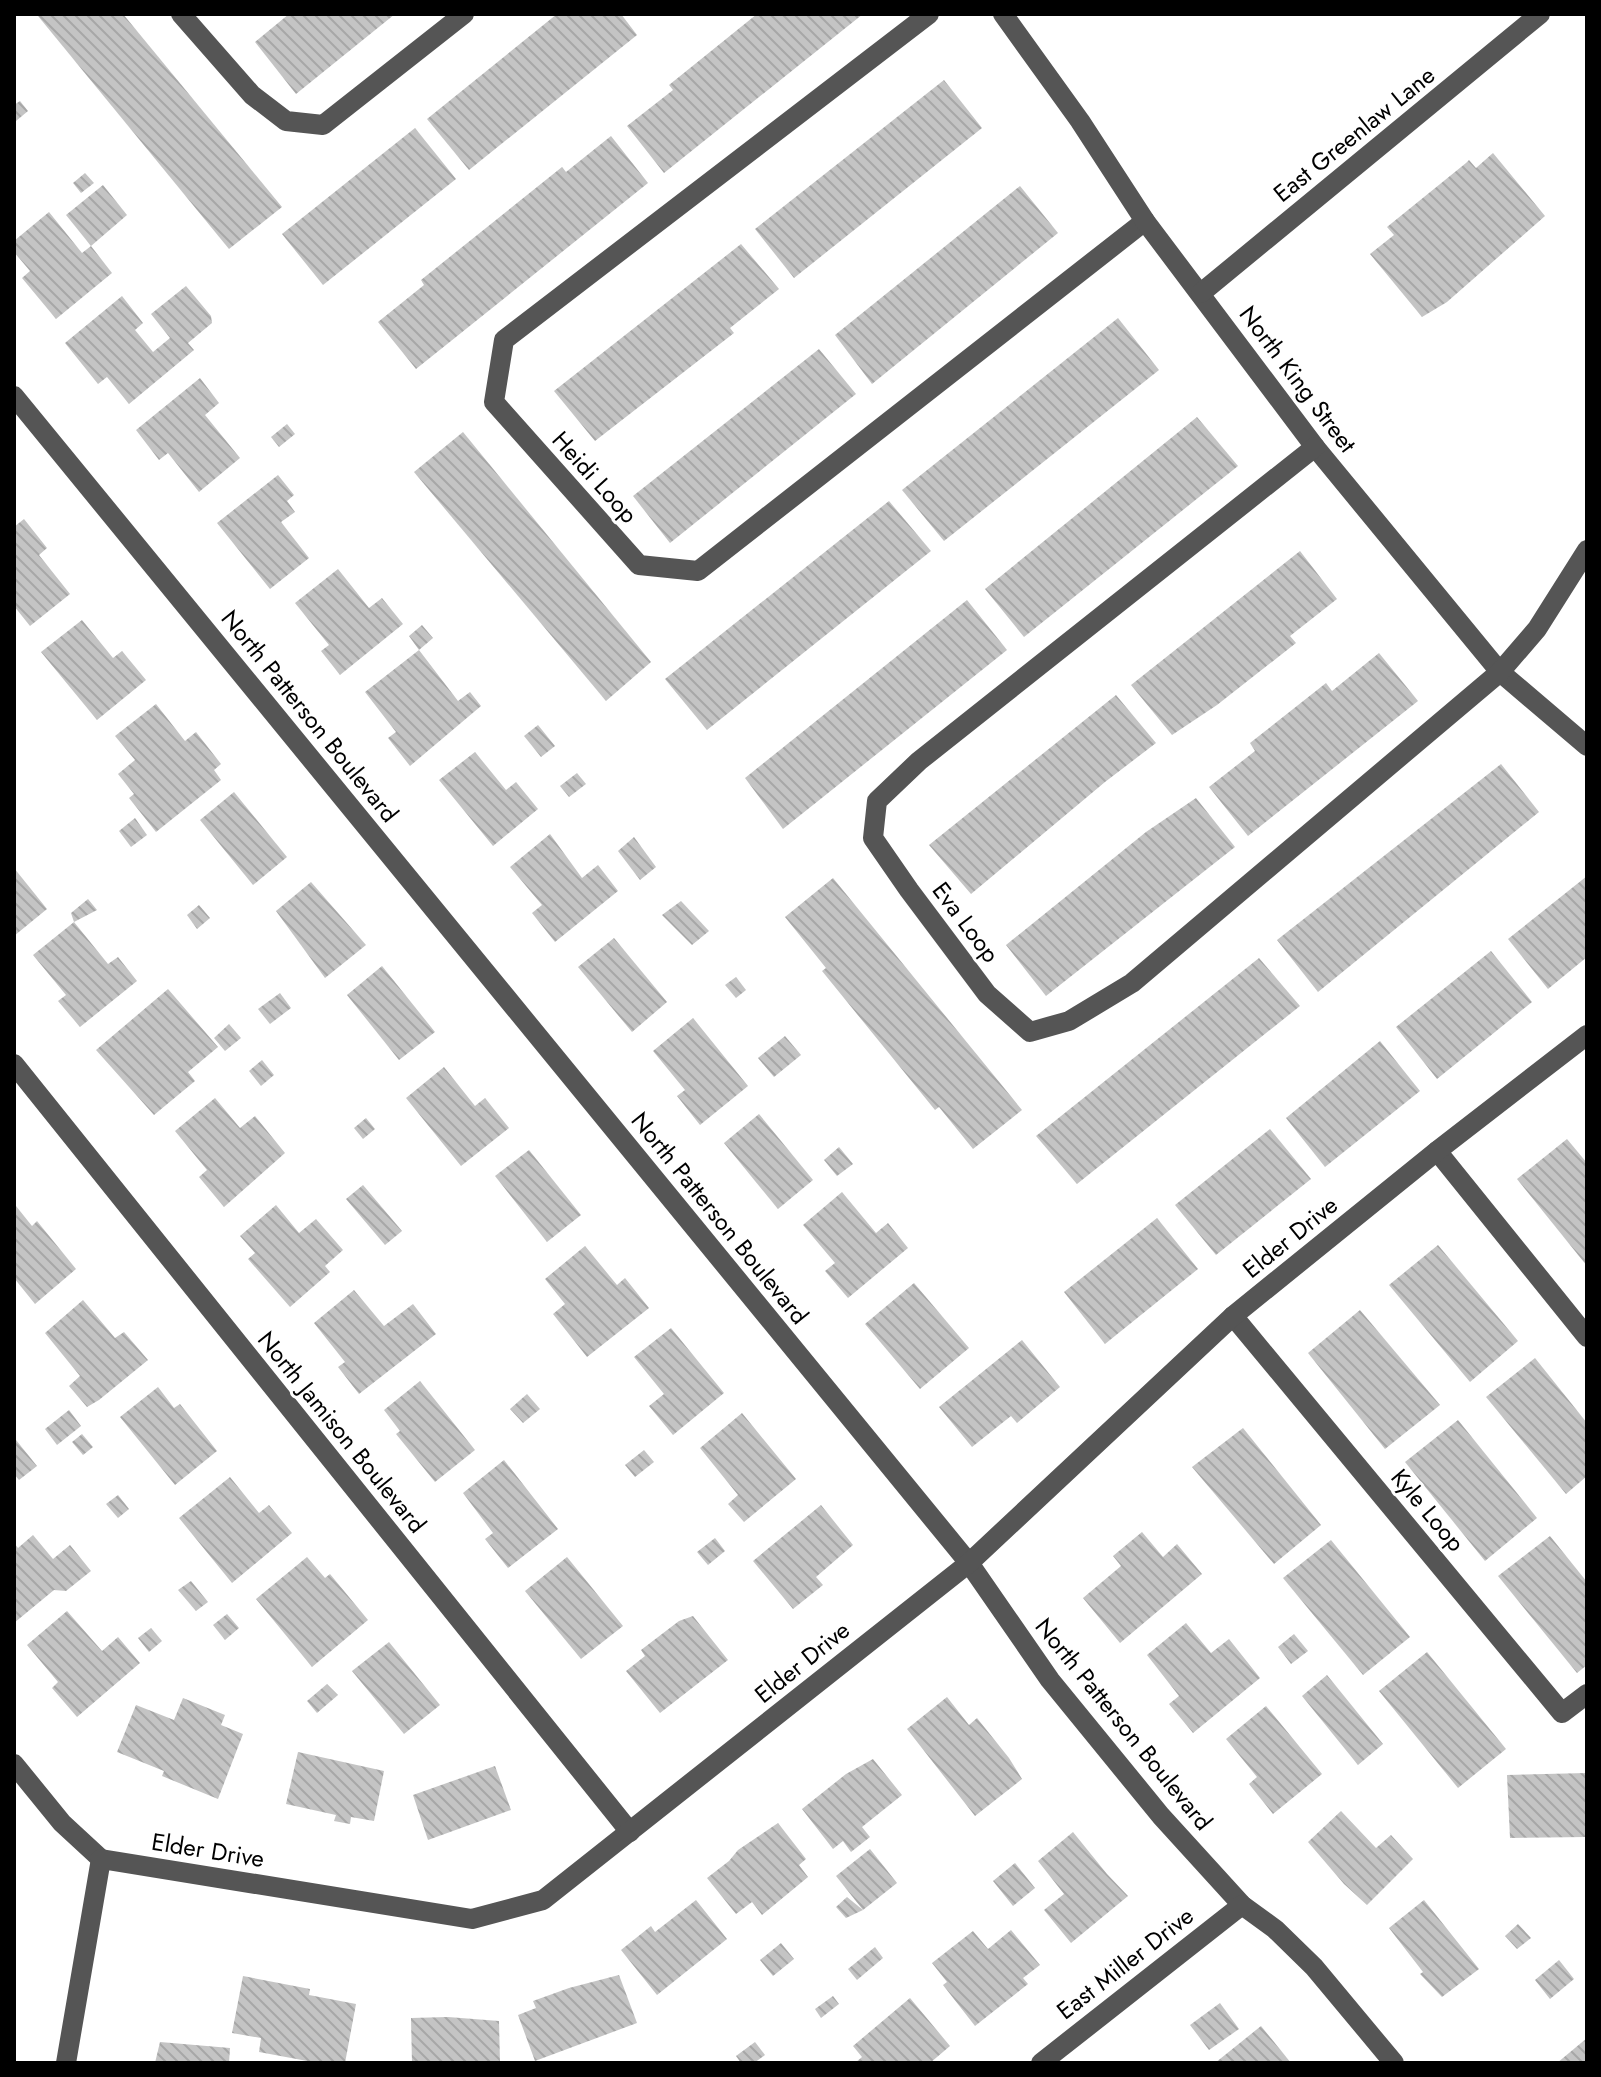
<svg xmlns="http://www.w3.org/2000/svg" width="1601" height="2077" viewBox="0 0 1601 2077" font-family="Jost,sans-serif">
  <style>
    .building { fill: url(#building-back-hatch) }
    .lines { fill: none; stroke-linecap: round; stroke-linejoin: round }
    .minor { stroke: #555; stroke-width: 20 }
    .labels { text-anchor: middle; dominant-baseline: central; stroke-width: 6; stroke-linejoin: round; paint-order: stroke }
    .street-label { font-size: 24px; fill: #000; stroke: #fff }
  </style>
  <defs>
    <pattern id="building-back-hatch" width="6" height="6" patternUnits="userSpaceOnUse" patternTransform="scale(2)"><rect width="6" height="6" fill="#c4c4c4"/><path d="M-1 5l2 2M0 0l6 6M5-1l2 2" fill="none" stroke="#a7a7a7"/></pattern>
  </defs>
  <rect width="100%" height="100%" fill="#fff"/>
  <g class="building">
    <polygon points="40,14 123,14 282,207 229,249 38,16"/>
    <polygon points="289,14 395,14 296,94 255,42"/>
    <polygon points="557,14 621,14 637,35 469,170 427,119"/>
    <polygon points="757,14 863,14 664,173 627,126 673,90 669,85"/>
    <polygon points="944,80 982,128 794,278 755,229"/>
    <polygon points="20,101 28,111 16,121 14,105"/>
    <polygon points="415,128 456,179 323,285 282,234"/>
    <polygon points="611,136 648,183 416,369 378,322 424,285 421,280 562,167 566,172"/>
    <polygon points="1493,153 1545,216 1447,302 1422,317 1370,254 1394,235 1387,227 1466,163 1469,160 1476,168"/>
    <polygon points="85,173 94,183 81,193 73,183"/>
    <polygon points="103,185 127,215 91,246 66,215"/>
    <polygon points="1020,186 1058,233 872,384 835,335"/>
    <polygon points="49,212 82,253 91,246 112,273 56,319 22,278 30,271 14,252 14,241"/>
    <polygon points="741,244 779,289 730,328 734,333 595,441 554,391"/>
    <polygon points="186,286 211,316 212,323 188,343 194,350 129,404 107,377 98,384 65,343 122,296 143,323 135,330 153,352 170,338 151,314"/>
    <polygon points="1118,318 1159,370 944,541 902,490"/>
    <polygon points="819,349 856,394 670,543 633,496"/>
    <polygon points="200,378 219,403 205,415 240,458 199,492 168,453 159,460 136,430"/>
    <polygon points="1197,417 1238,466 1024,637 985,589"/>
    <polygon points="287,424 295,434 279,447 271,437"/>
    <polygon points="463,432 651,662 606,701 414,472"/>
    <polygon points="278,475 294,495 287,501 295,512 281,522 309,558 270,589 217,523"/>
    <polygon points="889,501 931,551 707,730 665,679"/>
    <polygon points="24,519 47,548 39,555 70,594 30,626 14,606 14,527"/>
    <polygon points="1300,551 1337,599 1290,636 1296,643 1217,705 1172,735 1131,685"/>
    <polygon points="338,569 369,608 382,598 403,624 340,675 321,651 329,645 295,603"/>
    <polygon points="967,600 1007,650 783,829 745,778"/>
    <polygon points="82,620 113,658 122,651 146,680 97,720 41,652"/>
    <polygon points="422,625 433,638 419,650 458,701 470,692 481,706 410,766 388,738 396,732 365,692 419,650 409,636"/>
    <polygon points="1379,653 1418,701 1248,836 1209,787 1255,751 1250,743 1326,683 1332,691"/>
    <polygon points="1116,695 1156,743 1105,782 971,894 929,845"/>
    <polygon points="156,704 185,741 196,732 221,764 214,770 221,780 156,832 129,798 134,794 118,774 135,760 115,736"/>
    <polygon points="538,725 555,746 541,757 524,736"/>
    <polygon points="475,752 506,790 516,782 538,809 493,846 439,780"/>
    <polygon points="1501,764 1539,812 1318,992 1277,940"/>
    <polygon points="577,773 586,784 569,797 560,786"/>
    <polygon points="234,792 287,857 253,885 200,820"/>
    <polygon points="1196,798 1235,847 1046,996 1006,945 1146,832"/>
    <polygon points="135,818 147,835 131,847 119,831"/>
    <polygon points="550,834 582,878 598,865 618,891 555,942 532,913 542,905 510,867"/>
    <polygon points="634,837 656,867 640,880 618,851"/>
    <polygon points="14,868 47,909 14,936"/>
    <polygon points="1587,876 1587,957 1548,989 1508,939"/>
    <polygon points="833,878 1022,1110 973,1149 939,1107 935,1110 822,971 826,968 785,917"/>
    <polygon points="311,882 366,945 325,978 276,911"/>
    <polygon points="88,899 97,910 74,922 108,964 118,957 137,981 80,1027 58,1001 66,995 33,955 74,922 71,913"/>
    <polygon points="681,901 709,931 692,945 662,915"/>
    <polygon points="199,905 210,918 197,929 187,915"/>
    <polygon points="614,938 667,1002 632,1032 578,967"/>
    <polygon points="1491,951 1532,1002 1437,1079 1396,1027"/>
    <polygon points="1259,958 1300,1006 1077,1184 1036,1136"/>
    <polygon points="382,966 435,1032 399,1060 347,995"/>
    <polygon points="736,977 746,990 736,998 725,985"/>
    <polygon points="168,989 218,1047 188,1072 195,1081 154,1115 96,1050"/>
    <polygon points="280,993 291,1008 270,1024 258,1009"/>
    <polygon points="693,1018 748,1086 700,1125 677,1096 685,1090 653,1051"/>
    <polygon points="229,1024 241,1038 225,1051 214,1038"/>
    <polygon points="785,1036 801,1055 774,1077 758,1058"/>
    <polygon points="1380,1041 1420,1091 1325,1167 1286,1118"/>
    <polygon points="262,1060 274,1075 261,1086 249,1071"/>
    <polygon points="444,1067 475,1106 485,1098 509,1128 461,1166 406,1098"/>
    <polygon points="215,1098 240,1128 255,1116 285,1153 224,1207 199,1177 207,1170 175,1131"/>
    <polygon points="759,1114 813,1180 778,1209 724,1143"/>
    <polygon points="366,1118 375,1129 363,1139 354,1128"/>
    <polygon points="1270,1129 1311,1179 1216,1255 1175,1205"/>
    <polygon points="1567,1139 1587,1163 1587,1266 1517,1179"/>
    <polygon points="839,1147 853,1164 837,1176 824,1160"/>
    <polygon points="529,1150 581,1215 547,1242 495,1176"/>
    <polygon points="363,1185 402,1231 385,1245 346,1199"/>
    <polygon points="842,1192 876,1233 888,1223 908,1248 848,1298 825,1271 835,1263 803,1225"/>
    <polygon points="276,1205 299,1233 316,1219 343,1250 325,1266 330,1272 290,1307 248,1259 255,1253 240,1236"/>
    <polygon points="16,1206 32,1226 37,1221 76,1269 35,1304 14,1278 14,1207"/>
    <polygon points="1157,1218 1198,1269 1105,1344 1064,1292"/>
    <polygon points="1438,1245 1518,1341 1470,1382 1389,1285"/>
    <polygon points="585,1246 617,1285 625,1278 649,1308 587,1357 553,1314 565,1304 545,1279"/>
    <polygon points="914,1283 969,1348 920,1389 865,1324"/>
    <polygon points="354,1290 384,1326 413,1304 436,1334 359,1394 338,1367 345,1362 314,1323"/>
    <polygon points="83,1300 115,1338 124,1332 148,1360 99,1400 87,1407 69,1386 80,1376 45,1333"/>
    <polygon points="1360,1310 1440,1405 1385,1449 1308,1353"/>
    <polygon points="671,1328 724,1393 673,1435 649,1406 664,1394 634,1357"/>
    <polygon points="1022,1340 1060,1387 1017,1423 1011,1416 972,1447 939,1407"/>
    <polygon points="1535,1358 1587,1423 1587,1476 1566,1494 1486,1397"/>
    <polygon points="420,1381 475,1450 435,1482 396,1434 400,1431 384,1410"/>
    <polygon points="158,1387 174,1408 180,1404 217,1451 175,1485 120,1417"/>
    <polygon points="527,1394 540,1409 523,1423 510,1409"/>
    <polygon points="69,1410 81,1426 57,1445 45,1429"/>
    <polygon points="742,1413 796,1479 744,1522 728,1504 738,1495 700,1448"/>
    <polygon points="1458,1420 1537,1518 1485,1561 1405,1462"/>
    <polygon points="1243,1428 1321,1525 1274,1564 1192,1467"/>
    <polygon points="82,1434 93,1447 83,1455 72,1442"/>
    <polygon points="16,1440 37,1466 19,1480 14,1474 14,1442"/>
    <polygon points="644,1450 654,1462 635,1477 625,1465"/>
    <polygon points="504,1460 558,1529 508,1568 485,1539 493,1533 463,1493"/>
    <polygon points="230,1477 259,1513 269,1505 292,1533 232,1583 179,1518"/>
    <polygon points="118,1495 129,1509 118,1518 106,1504"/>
    <polygon points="821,1505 853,1545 816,1577 823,1585 793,1609 753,1561"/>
    <polygon points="1142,1532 1163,1557 1177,1544 1202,1574 1120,1643 1083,1598 1121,1566 1113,1556"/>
    <polygon points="33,1535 53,1559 70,1545 91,1571 66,1591 54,1590 14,1623 14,1543 18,1548"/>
    <polygon points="1550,1536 1587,1582 1587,1665 1577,1673 1498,1576"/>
    <polygon points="715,1538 725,1551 708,1565 697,1552"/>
    <polygon points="1331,1540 1410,1637 1363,1675 1283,1578"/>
    <polygon points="307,1557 325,1578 330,1574 368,1620 312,1667 256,1599"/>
    <polygon points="567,1557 623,1626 581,1659 525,1591"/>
    <polygon points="191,1581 208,1602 196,1611 178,1590"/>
    <polygon points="67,1611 102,1651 118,1637 140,1663 77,1717 52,1688 58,1682 27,1645"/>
    <polygon points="227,1614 239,1628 225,1640 213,1625"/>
    <polygon points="693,1616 728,1660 660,1713 626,1671 645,1656 641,1650 679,1621"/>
    <polygon points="1186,1623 1211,1653 1229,1639 1260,1678 1193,1733 1169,1704 1179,1696 1147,1655"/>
    <polygon points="151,1628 162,1641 149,1652 138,1638"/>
    <polygon points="1294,1634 1308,1651 1291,1664 1278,1647"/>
    <polygon points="389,1642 440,1705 404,1734 352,1671"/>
    <polygon points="1427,1652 1506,1749 1458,1788 1379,1691"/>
    <polygon points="1327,1675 1383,1744 1358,1765 1302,1696"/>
    <polygon points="327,1684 338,1695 317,1713 307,1701"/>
    <polygon points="947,1697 969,1725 977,1718 1009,1758 1022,1779 975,1816 907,1729"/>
    <polygon points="183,1698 225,1715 221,1725 243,1734 218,1799 162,1776 164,1771 117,1752 136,1705 174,1720"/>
    <polygon points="1266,1706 1322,1774 1273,1814 1249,1784 1257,1777 1226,1739"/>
    <polygon points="298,1752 384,1771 374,1821 351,1817 350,1824 334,1821 336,1815 286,1804"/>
    <polygon points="873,1759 902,1795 862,1827 870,1837 851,1852 843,1841 833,1849 802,1809 846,1774"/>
    <polygon points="495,1766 511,1810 428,1840 413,1795"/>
    <polygon points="1587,1773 1587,1837 1510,1838 1507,1775"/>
    <polygon points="1341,1811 1376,1848 1391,1835 1413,1859 1367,1905 1344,1884 1308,1842"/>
    <polygon points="778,1823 806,1859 799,1865 808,1877 762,1915 752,1902 736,1914 707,1878 729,1861 738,1850"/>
    <polygon points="1073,1832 1107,1874 1128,1896 1071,1943 1044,1910 1064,1894 1038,1861"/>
    <polygon points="870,1849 897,1883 863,1910 836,1876"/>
    <polygon points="1015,1863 1035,1888 1013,1906 993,1881"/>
    <polygon points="847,1897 863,1910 846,1918 836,1907"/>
    <polygon points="696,1900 727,1939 657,1995 621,1950 651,1926 655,1932"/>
    <polygon points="1424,1900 1479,1969 1442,1997 1420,1974 1423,1972 1389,1928"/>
    <polygon points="1518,1924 1531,1938 1517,1949 1505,1936"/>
    <polygon points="1011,1930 1040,1965 1023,1978 1028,1984 975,2026 943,1985 947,1982 932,1963 973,1931 988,1949"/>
    <polygon points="781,1943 794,1959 773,1976 760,1960"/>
    <polygon points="875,1947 883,1958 857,1980 848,1969"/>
    <polygon points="1559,1960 1574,1979 1550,1999 1535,1980"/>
    <polygon points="619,1975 637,2023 535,2061 518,2015 536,2008 533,2001 569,1988"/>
    <polygon points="243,1976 310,1989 309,1995 356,2004 345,2063 318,2063 259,2052 261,2038 232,2033"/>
    <polygon points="833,1996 839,2004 821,2018 815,2009"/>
    <polygon points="910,1998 950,2046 930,2063 855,2063 862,2057 853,2046"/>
    <polygon points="1220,2003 1239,2029 1209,2050 1190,2025"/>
    <polygon points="448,2017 499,2021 500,2063 412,2063 411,2018"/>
    <polygon points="1261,2026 1291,2063 1215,2063"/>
    <polygon points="1587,2038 1587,2063 1557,2063"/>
    <polygon points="160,2042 230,2048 229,2063 155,2063"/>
    <polygon points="755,2042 765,2055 754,2063 741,2063 736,2056"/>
  </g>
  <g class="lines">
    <g class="minor">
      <polyline points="181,14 252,95 286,121 323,125 464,14"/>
      <polyline points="929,14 504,340 494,402 639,565 698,571 1145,221"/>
      <polyline points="1003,14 1080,121 1145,221 1315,447 1500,672 1587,746"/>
      <polyline points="1201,293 1540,14"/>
      <polyline points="14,396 969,1563 1050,1680 1161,1816 1242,1905 1275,1929 1314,1967 1394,2063"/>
      <polyline points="1315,447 919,761 877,801 873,838 909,890 987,994 1030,1032 1069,1021 1132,983 1500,672 1537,629 1587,550"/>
      <polyline points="14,1064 630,1832"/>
      <polyline points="1437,1151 1587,1337"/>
      <polyline points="1233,1316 1562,1713 1587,1694"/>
      <polyline points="14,1764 62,1823 101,1859"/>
      <polyline points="66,2063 101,1859 472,1919 543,1900 969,1563 1233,1316 1437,1151 1587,1035"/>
      <polyline points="1041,2063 1242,1905"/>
    </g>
  </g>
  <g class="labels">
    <g class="street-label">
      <text transform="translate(1354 134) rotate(-39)">East Greenlaw Lane</text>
      <text transform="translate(1298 379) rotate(53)">North King Street</text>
      <text transform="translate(595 477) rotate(48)">Heidi Loop</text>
      <text transform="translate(310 716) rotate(51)">North Patterson Boulevard</text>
      <text transform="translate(966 922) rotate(53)">Eva Loop</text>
      <text transform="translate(720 1218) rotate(51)">North Patterson Boulevard</text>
      <text transform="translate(1290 1237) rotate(-39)">Elder Drive</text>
      <text transform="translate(342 1432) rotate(51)">North Jamison Boulevard</text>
      <text transform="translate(1428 1510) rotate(50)">Kyle Loop</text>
      <text transform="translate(802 1662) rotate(-39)">Elder Drive</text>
      <text transform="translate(1124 1724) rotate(51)">North Patterson Boulevard</text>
      <text transform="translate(208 1850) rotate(9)">Elder Drive</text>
      <text transform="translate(1125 1963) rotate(-38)">East Miller Drive</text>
    </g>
  </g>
  <rect width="1601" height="2077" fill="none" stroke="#000000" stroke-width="32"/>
</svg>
